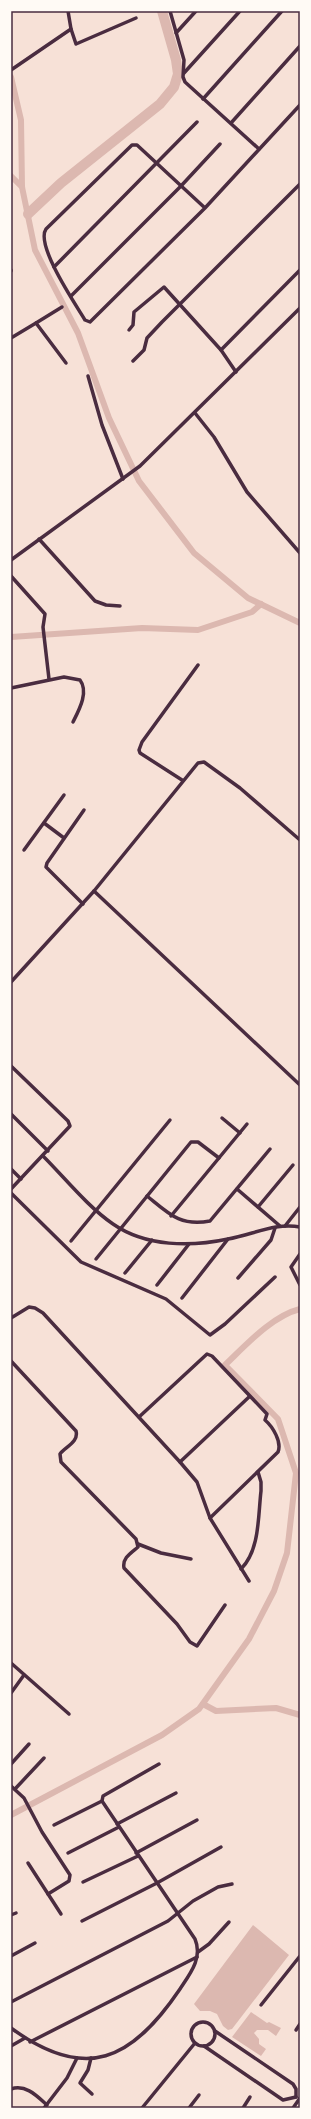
<svg xmlns="http://www.w3.org/2000/svg" width="311" height="2119" viewBox="0 0 311 2119" font-family="Spectral,serif">
  <style>
    .water { fill: #dcb8b0 }
    .lines { fill: none; stroke-linecap: round; stroke-linejoin: round }
    .canal { stroke: #dcb8b0; stroke-width: 6 }
    .river { stroke: #dcb8b0; stroke-width: 10 }
    .minor { stroke: #4a2c40; stroke-width: 3.5 }
    .neatline { fill: none; stroke: #4a2c40; stroke-width: 1.5 }
  </style>
  <rect width="100%" height="100%" fill="#f7e1d7"/>
  <g class="water">
    <polygon points="253,1925 289,1955 232,2029 228,2030 223,2026 217,2014 210,2011 200,2011 194,2004"/>
    <polygon points="251,2012 267,2023 269,2022 281,2028 276,2036 268,2030 257,2030 254,2033 259,2039 259,2044 266,2049 261,2056 232,2037"/>
  </g>
  <g class="lines">
    <g class="canal">
      <polyline points="11,77 21,120 22,187 35,250 78,333 109,418 139,481 194,553 248,598 300,623"/>
      <polyline points="11,176 22,187"/>
      <polyline points="11,637 142,628 198,630 252,612 261,604"/>
      <polyline points="203,1704 216,1711 276,1708 300,1715"/>
      <path d="M11,1815l151,-80 37,-26 50,-70 25,-48 13,-38 9,-80 -18,-54 -53,-54c21,-20 47,-49 75,-56"/>
    </g>
    <polyline class="river" points="28,214 61,183 160,104 174,87 178,74 176,60 162,11"/>
    <g class="minor">
      <polyline points="170,11 184,60 183,77 185,82 259,149"/>
      <polyline points="71,29 76,44 136,18"/>
      <polyline points="176,33 196,11"/>
      <polyline points="11,70 71,29 68,11"/>
      <polyline points="184,73 240,11"/>
      <polyline points="203,99 282,11"/>
      <polyline points="231,123 300,46"/>
      <path d="M205,208l-68,-63h-5l-86,84c-11,16 30,76 39,91l5,2 115,-114 95,-103"/>
      <polyline points="54,267 197,122"/>
      <polyline points="11,270 11,271"/>
      <polyline points="71,296 181,186 220,144"/>
      <polyline points="36,323 62,307"/>
      <polyline points="129,330 133,325 134,312 164,287 221,350 236,372"/>
      <polyline points="11,338 36,323 66,363"/>
      <polyline points="221,350 300,270"/>
      <polyline points="133,361 144,350 147,338 162,322 300,184"/>
      <polyline points="88,376 102,425 123,479"/>
      <polyline points="195,413 214,437 247,492 300,553"/>
      <polyline points="39,539 95,601 106,605 120,606"/>
      <polyline points="11,560 140,466 300,308"/>
      <polyline points="11,576 45,614 43,627 49,679"/>
      <path d="M11,688l53,-11 16,3c9,12 -1,30 -7,42"/>
      <polyline points="182,780 140,753 139,750 142,742 198,665"/>
      <polyline points="44,823 64,838"/>
      <polyline points="24,850 64,795"/>
      <polyline points="94,891 300,1085"/>
      <polyline points="83,904 46,867 47,863 84,810"/>
      <polyline points="11,982 94,891 198,763 204,762 240,788 300,840"/>
      <polyline points="11,1066 68,1121 70,1126 11,1189"/>
      <polyline points="11,1114 48,1151"/>
      <polyline points="222,1118 240,1133"/>
      <path d="M43,1156c22,22 45,51 70,68 33,23 78,23 115,15 24,-4 48,-17 72,-12"/>
      <polyline points="11,1169 21,1179"/>
      <polyline points="237,1189 280,1226"/>
      <polyline points="11,1193 81,1262 166,1299 210,1335 225,1324 275,1277"/>
      <path d="M147,1196c21,17 33,31 63,25l60,-72"/>
      <polyline points="258,1207 293,1165"/>
      <polyline points="171,1216 247,1124"/>
      <polyline points="285,1226 300,1207"/>
      <polyline points="71,1241 170,1120"/>
      <polyline points="300,1254 291,1267 300,1285"/>
      <polyline points="96,1259 191,1142 198,1142 219,1158"/>
      <polyline points="125,1273 152,1240"/>
      <polyline points="238,1278 271,1240 275,1228"/>
      <polyline points="157,1285 189,1244"/>
      <polyline points="182,1298 228,1239"/>
      <polyline points="11,1318 29,1307 35,1308 43,1313 180,1462 197,1482 210,1518 249,1581"/>
      <path d="M11,1361l65,70c3,11 -11,16 -16,23l1,8 75,77 2,8c-7,6 -16,11 -14,21l53,56 13,18 7,4 28,-41"/>
      <path d="M139,1417l68,-63 5,2 55,58 -2,6c8,7 17,22 13,32l-68,66"/>
      <polyline points="180,1462 249,1397"/>
      <polyline points="138,1544 161,1553 191,1559"/>
      <path d="M241,1569c19,-19 17,-53 20,-78v-9l-3,-10"/>
      <polyline points="11,1663 69,1714"/>
      <polyline points="11,1693 24,1675"/>
      <polyline points="11,1764 29,1744"/>
      <polyline points="11,1786 24,1798 42,1832 70,1875 69,1881 48,1894"/>
      <polyline points="15,1789 44,1758"/>
      <polyline points="117,1824 176,1793"/>
      <polyline points="54,1825 102,1801"/>
      <polyline points="68,1853 119,1827"/>
      <polyline points="136,1853 197,1820"/>
      <polyline points="28,1863 61,1914"/>
      <polyline points="83,1882 138,1856"/>
      <polyline points="11,1915 16,1913"/>
      <polyline points="82,1921 157,1883 221,1847"/>
      <polyline points="198,1952 209,1944 229,1922"/>
      <polyline points="11,1956 35,1943"/>
      <polyline points="11,2002 168,1921 193,1901 218,1887 232,1884"/>
      <polyline points="261,2005 300,1956"/>
      <circle cx="203" cy="2034" r="12"/>
      <path d="M11,2028c75,55 121,32 169,-39 10,-15 23,-31 15,-50l-93,-138 1,-5 56,-32"/>
      <polyline points="296,2030 300,2024"/>
      <polyline points="215,2031 293,2084 296,2089 296,2097"/>
      <polyline points="30,2042 197,1957"/>
      <polyline points="11,2046 25,2038"/>
      <polyline points="204,2046 283,2100 296,2097"/>
      <polyline points="91,2058 88,2070 80,2083 92,2094"/>
      <path d="M11,2089c15,-5 26,7 36,16"/>
      <polyline points="44,2108 67,2078 77,2058"/>
      <polyline points="142,2108 195,2043"/>
      <polyline points="189,2108 199,2095"/>
      <polyline points="243,2108 250,2097"/>
      <polyline points="293,2108 300,2098"/>
    </g>
  </g>
  <rect width="311" height="2119" fill="none" stroke="#fffaf5" stroke-width="24"/>
  <rect x="12" y="12" width="287" height="2095" class="neatline"/>
</svg>
